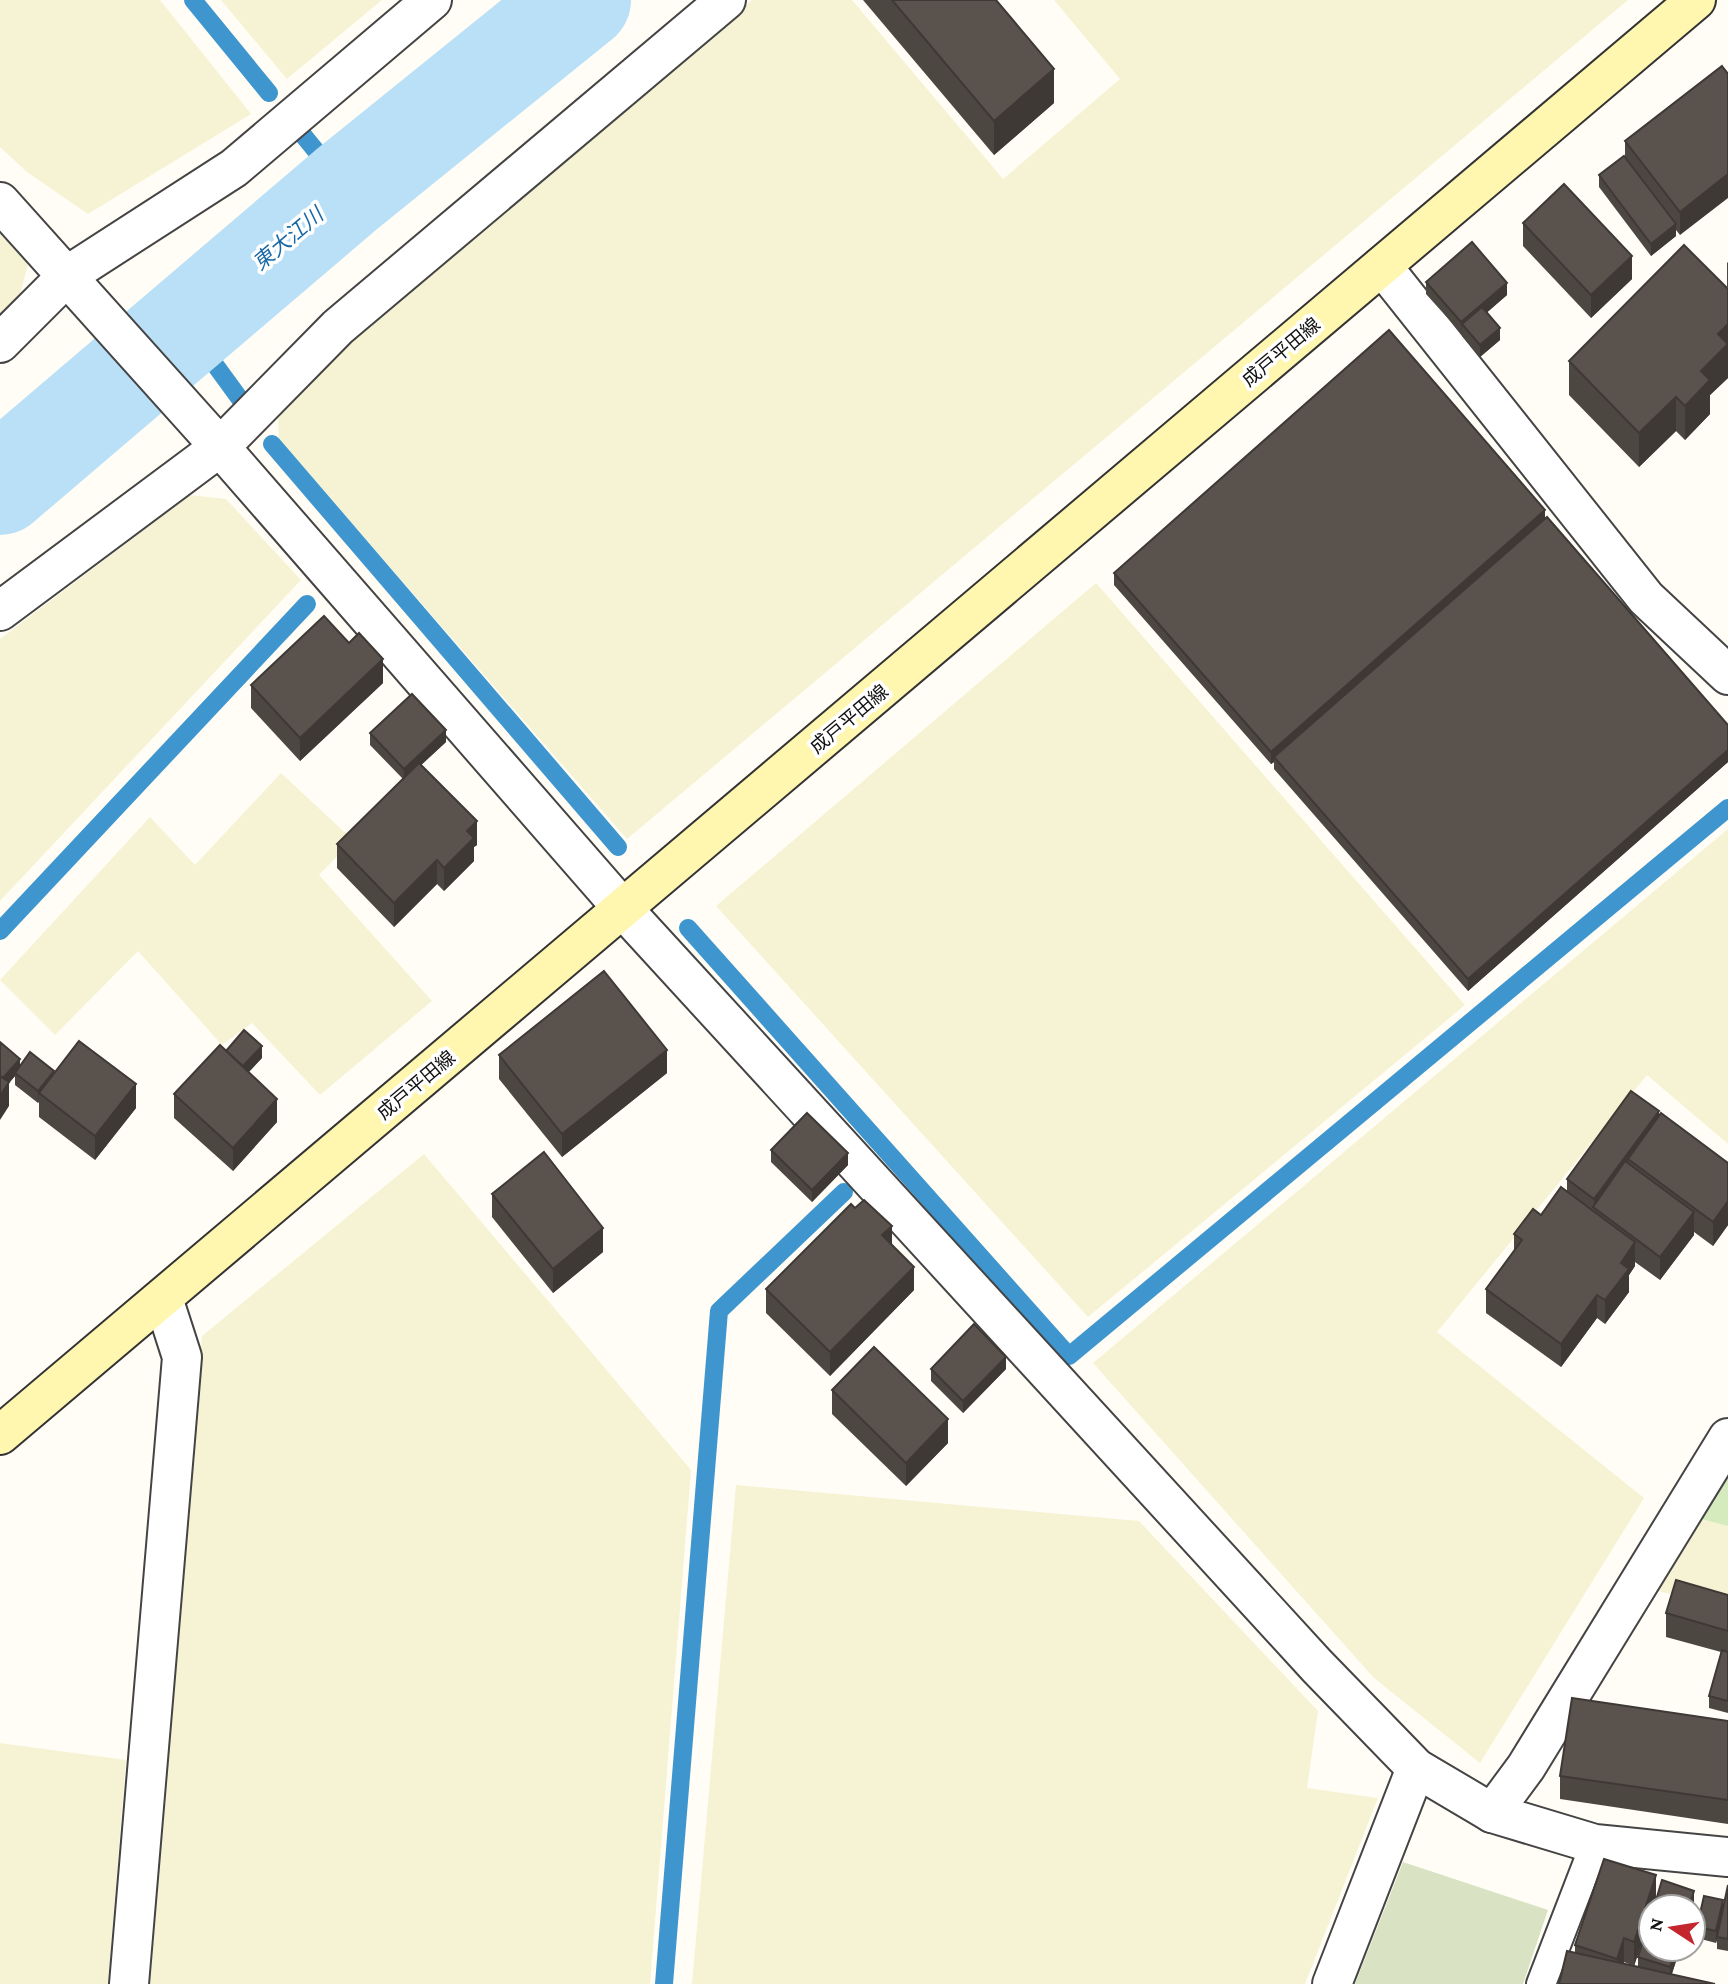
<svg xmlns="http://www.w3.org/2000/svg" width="1728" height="1984" viewBox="0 0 1728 1984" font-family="'Crimson Pro','Noto Sans JP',serif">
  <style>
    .farmland { fill: #f6f3d4 }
    .green { fill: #d5ebbd }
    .cemetery { fill: #d9e3c4 }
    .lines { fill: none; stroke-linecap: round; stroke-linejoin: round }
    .stream { stroke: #3f96cf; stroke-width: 18 }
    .river { stroke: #b9e0f7; stroke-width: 100 }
    .service-casing { stroke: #444; stroke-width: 32 }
    .minor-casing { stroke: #444; stroke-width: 42 }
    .secondary-casing { stroke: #333; stroke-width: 42 }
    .service { stroke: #fff; stroke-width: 28 }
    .minor { stroke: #fff; stroke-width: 38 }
    .secondary { stroke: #fff6b0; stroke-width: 38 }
    .wall { fill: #4d4742 }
    .shaded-wall { fill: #3f3936 }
    .building { fill: #5a524d; stroke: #3f3936; stroke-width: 2 }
    .labels { text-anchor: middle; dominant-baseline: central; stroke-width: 7; stroke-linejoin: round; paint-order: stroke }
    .street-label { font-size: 19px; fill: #111; stroke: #fff }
    .water-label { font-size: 21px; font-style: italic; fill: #1768a6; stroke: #fff }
  </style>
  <rect width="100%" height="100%" fill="#fffdf5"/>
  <g class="farmland">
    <polygon points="0,0 160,0 251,114 88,214 27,172 0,147"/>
    <polygon points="221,0 382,0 287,79"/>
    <polygon points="752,0 852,0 1003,179 1120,79 1054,0 1628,0 627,839 279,440 278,418 348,342"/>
    <polygon points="0,234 28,264 19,298 0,316"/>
    <polygon points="190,495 226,499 301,580 0,901 0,639"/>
    <polygon points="1096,583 1465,1005 1088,1317 716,906"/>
    <polygon points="281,773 353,840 319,875 432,1001 320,1095 252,1023 222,1045 138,951 55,1035 0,980 150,817 195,865"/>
    <polygon points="1728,829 1728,1144 1647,1075 1437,1332 1644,1498 1480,1763 1374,1678 1093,1363"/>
    <polygon points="424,1154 691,1470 650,1984 150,1984 202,1336"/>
    <polygon points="736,1485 1139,1521 1318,1711 1307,1788 1378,1798 1305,1984 692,1984"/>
    <polygon points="1697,1518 1728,1526 1728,1608 1654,1590"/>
    <polygon points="0,1743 126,1760 108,1984 0,1984"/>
  </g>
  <polygon class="green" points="1728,1468 1728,1526 1697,1518"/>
  <polygon class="cemetery" points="1403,1862 1548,1910 1523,1984 1355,1984"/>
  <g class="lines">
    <g class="stream">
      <polyline points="193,0 269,93"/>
      <polyline points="303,135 347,189"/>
      <polyline points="186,325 240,399"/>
      <polyline points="272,444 618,847"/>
      <polyline points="688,928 1069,1356 1728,808"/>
      <polyline points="0,931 307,604"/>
      <polyline points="664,1984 719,1311 844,1192"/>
    </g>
    <polyline class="river" points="0,485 347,189 581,0"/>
    <defs>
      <polyline id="service" points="1541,1984 1595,1844"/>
      <g id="minor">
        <polyline points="0,202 220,447 624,910 1317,1666 1416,1768 1492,1813 1595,1844 1728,1857"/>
        <polyline points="1382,266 1646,598 1728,675"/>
        <polyline points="0,343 68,275 234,168 432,0"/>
        <polyline points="0,611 220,447 338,327 726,0"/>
        <polyline points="1492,1813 1526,1767 1728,1438"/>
        <polyline points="129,1984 182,1357 163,1298"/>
        <polyline points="1332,1984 1416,1768"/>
      </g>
      <polyline id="secondary" points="0,1435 1696,0"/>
    </defs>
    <use href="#service" class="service-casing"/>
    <use href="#minor" class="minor-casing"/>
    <use href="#secondary" class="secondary-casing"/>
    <use href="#service" class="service"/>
    <use href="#minor" class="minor"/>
    <use href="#secondary" class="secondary"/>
  </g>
  <g class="wall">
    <polygon points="863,0 996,0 1054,103 994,155"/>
    <polygon points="1722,66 1680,235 1676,230 1676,236 1651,256 1599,187 1599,175 1625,158 1625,141"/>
    <polygon points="1523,223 1632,279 1591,318 1523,246"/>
    <polygon points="1728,262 1728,287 1727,287 1727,263"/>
    <polygon points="1426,282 1507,295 1487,312 1500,340 1480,357 1462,336 1462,334 1426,294"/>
    <polygon points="1728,289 1728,378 1710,395 1710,414 1685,440 1676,431 1639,467 1569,395 1569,361"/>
    <polygon points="1545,518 1728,725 1728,762 1468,991 1274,769 1274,762 1271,764 1114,585 1114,573"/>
    <polygon points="383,683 300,761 251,708 251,685"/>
    <polygon points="370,733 446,742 421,765 477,845 474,847 474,861 444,891 437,884 394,927 337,868 337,844 403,779 370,745"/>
    <polygon points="0,1042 20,1067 54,1074 136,1108 95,1160 39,1117 39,1102 38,1103 15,1085 15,1076 9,1083 9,1106"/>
    <polygon points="499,1055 667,1073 562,1157 499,1079"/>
    <polygon points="262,1058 249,1072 277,1122 233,1171 174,1118 174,1094"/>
    <polygon points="1659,1115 1728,1163 1728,1225 1713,1246 1694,1232 1694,1235 1660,1280 1635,1262 1635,1266 1629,1275 1629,1292 1605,1324 1597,1318 1561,1367 1486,1313 1486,1289 1514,1251 1514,1234 1541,1215 1567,1191 1567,1179"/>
    <polygon points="771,1150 848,1165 812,1202 771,1162"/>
    <polygon points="492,1194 603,1252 553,1293 492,1217"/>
    <polygon points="855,1208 892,1245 914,1290 830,1376 766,1313 766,1289"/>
    <polygon points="931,1369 1006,1369 963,1413 931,1381"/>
    <polygon points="832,1390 948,1443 906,1486 832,1414"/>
    <polygon points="1728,1595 1728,1713 1709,1708 1709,1696 1721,1652 1666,1637 1666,1613"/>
    <polygon points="1728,1721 1728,1824 1560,1799 1560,1776"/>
    <polygon points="1728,1885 1728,1951 1717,1949 1717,1940 1716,1943 1697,1938 1697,1927 1723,1909"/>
    <polygon points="1651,1915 1634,1966 1624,1962 1623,1964 1638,1967 1638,1957 1680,1949 1672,1974 1575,1953 1575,1945"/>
  </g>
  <g class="shaded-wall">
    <polygon points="1054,69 1054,103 994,155 994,121"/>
    <polygon points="1728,174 1728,198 1680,235 1680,212"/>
    <polygon points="1676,224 1676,236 1651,256 1651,244"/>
    <polygon points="1632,256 1632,279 1591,318 1591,295"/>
    <polygon points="1507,283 1507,295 1467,330 1462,324 1461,334 1461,322"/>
    <polygon points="1728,324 1728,378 1710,395 1710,414 1685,440 1685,406 1718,334"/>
    <polygon points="1500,328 1500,340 1480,357 1480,345"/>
    <polygon points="1676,397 1676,431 1639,467 1639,433"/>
    <polygon points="1545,510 1545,522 1274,757 1274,762 1271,764 1271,752"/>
    <polygon points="383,659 383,683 300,761 300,738"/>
    <polygon points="446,730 446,742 404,781 404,769"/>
    <polygon points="1728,750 1728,762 1468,991 1468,979"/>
    <polygon points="477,821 477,845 474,847 474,861 444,891 444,868 467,831"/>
    <polygon points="437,860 437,884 394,927 394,903"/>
    <polygon points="262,1046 262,1058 239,1082 239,1070"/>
    <polygon points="667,1050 667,1073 562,1157 562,1134"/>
    <polygon points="20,1059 20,1071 15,1073 15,1076 9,1083 9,1106 0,1120 0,1081"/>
    <polygon points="54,1071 54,1083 39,1093 38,1103 38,1091"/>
    <polygon points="136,1084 136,1108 95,1160 95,1136"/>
    <polygon points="277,1099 277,1122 233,1171 233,1148"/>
    <polygon points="1659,1111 1659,1135 1628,1159 1628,1178 1594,1208 1594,1199"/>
    <polygon points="848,1153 848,1165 812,1202 812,1190"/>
    <polygon points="1728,1201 1728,1225 1713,1246 1713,1222"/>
    <polygon points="1694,1212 1694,1235 1660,1280 1660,1257"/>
    <polygon points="892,1226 892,1250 882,1235"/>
    <polygon points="603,1228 603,1252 553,1293 553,1269"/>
    <polygon points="1635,1242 1635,1266 1629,1275 1629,1292 1605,1324 1605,1300 1621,1263"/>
    <polygon points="914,1267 914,1290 830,1376 830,1352"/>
    <polygon points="1597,1295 1597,1318 1561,1367 1561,1344"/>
    <polygon points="1006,1357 1006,1369 963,1413 963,1401"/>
    <polygon points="948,1419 948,1443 906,1486 906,1463"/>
    <polygon points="1656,1875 1656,1899 1654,1907 1651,1907 1651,1915 1634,1966 1634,1942"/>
    <polygon points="1694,1891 1694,1903 1693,1907 1689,1907"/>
    <polygon points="1723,1900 1723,1912 1716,1943 1716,1931"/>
    <polygon points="1624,1938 1624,1962 1617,1982 1617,1959"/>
    <polygon points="1676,1949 1680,1949 1670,1979 1670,1967"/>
  </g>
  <g class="building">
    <polygon points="892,0 996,0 1054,69 994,121"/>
    <polygon points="1722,66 1728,74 1728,174 1680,212 1625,141"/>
    <polygon points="1624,156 1676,224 1651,244 1599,175"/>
    <polygon points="1564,184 1632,256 1591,295 1523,223"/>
    <polygon points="1472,242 1507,283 1461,322 1426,282"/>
    <polygon points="1684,245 1728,289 1728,324 1718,334 1728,344 1701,371 1710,380 1685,406 1676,397 1639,433 1569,361"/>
    <polygon points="1482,307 1500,328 1480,345 1462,324"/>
    <polygon points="1389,330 1545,510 1271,752 1114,573"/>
    <polygon points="1547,517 1728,725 1728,750 1468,979 1274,757"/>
    <polygon points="324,616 349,643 359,633 383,659 300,738 251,685"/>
    <polygon points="412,694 446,730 404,769 370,733"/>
    <polygon points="419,763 477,821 467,831 474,838 444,868 437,860 394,903 337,844"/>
    <polygon points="604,971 667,1050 562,1134 499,1055"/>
    <polygon points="244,1030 262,1046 243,1066 226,1051"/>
    <polygon points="79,1041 136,1084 95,1136 39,1093"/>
    <polygon points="0,1042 20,1059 3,1078 0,1076"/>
    <polygon points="220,1045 277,1099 233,1148 174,1094"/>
    <polygon points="30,1052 54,1071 38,1091 15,1073"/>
    <polygon points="0,1076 9,1082 0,1096"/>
    <polygon points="1631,1091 1659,1111 1594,1199 1567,1179"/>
    <polygon points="807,1113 848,1153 812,1190 771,1150"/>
    <polygon points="1661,1113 1728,1163 1728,1201 1713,1222 1628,1159"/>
    <polygon points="544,1152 603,1228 553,1269 492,1194"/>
    <polygon points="1625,1161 1694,1212 1660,1257 1593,1207"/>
    <polygon points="1561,1187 1635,1242 1621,1263 1629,1269 1605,1300 1597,1295 1561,1344 1486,1289 1522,1240 1514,1234 1533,1209 1541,1215"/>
    <polygon points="864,1200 892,1226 882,1235 914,1267 830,1352 766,1289 851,1204 855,1208"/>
    <polygon points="974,1324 1006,1357 963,1401 931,1369"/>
    <polygon points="874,1347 948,1419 906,1463 832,1390"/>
    <polygon points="1676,1580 1728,1595 1728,1631 1666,1613"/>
    <polygon points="1722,1650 1728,1652 1728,1701 1709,1696"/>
    <polygon points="1572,1698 1728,1721 1728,1800 1560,1776"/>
    <polygon points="1604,1859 1656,1875 1634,1942 1624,1938 1617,1959 1575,1945"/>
    <polygon points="1662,1880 1694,1891 1689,1907 1654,1907"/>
    <polygon points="1728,1885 1728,1939 1717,1937"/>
    <polygon points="1704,1896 1723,1900 1716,1931 1697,1927"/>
    <polygon points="1651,1915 1651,1949 1676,1949 1670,1967 1638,1957"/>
    <polygon points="1567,1951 1715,1984 1559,1984"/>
  </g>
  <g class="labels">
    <g class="street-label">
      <text transform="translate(1281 352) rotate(-40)">成戸平田線</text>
      <text transform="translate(849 719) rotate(-40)">成戸平田線</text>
      <text transform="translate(416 1085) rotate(-40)">成戸平田線</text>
    </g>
    <g class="water-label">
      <text transform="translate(288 239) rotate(-40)">東大江川</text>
    </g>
  </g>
  <g transform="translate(1672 1928) rotate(282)"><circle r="33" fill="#ffffff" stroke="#a0a0a0" stroke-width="2"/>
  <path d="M0-5L12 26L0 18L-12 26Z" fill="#c4262e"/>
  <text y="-10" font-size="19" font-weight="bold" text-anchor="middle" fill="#111111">N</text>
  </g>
</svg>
